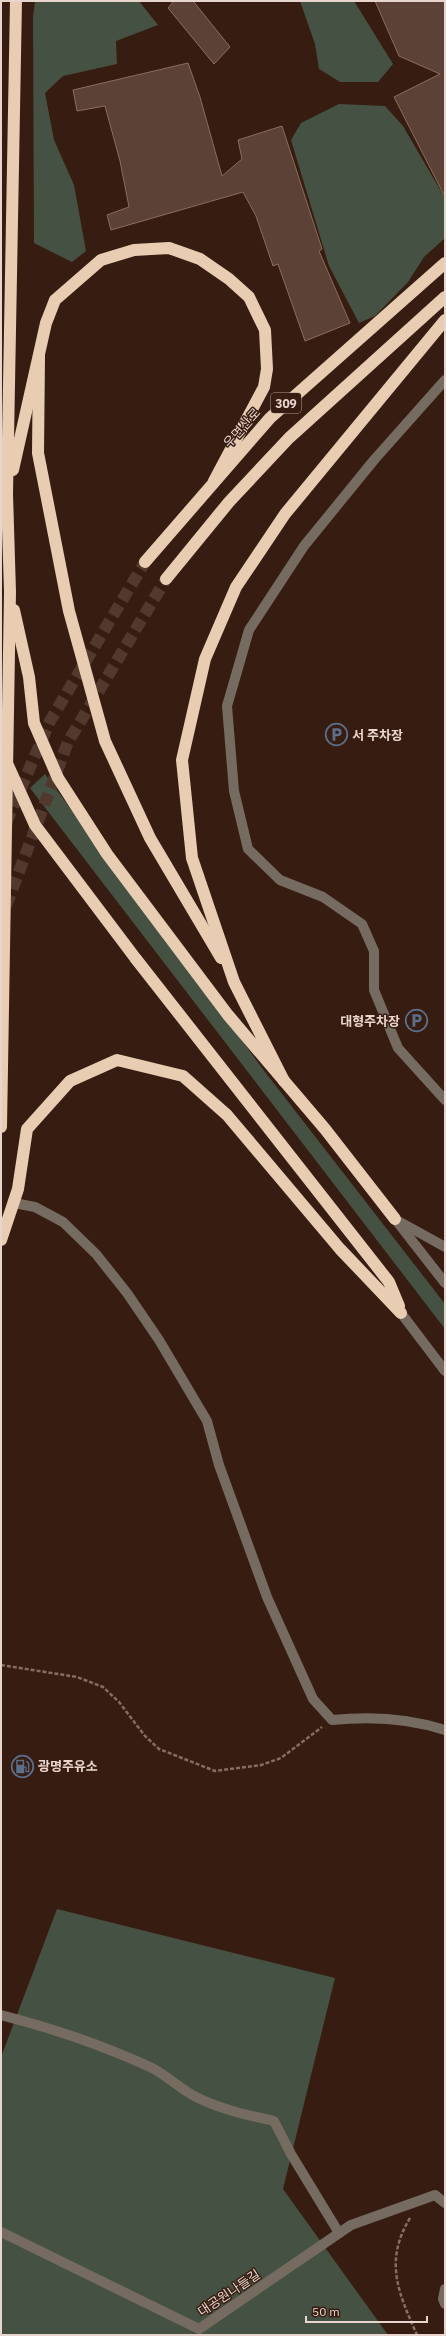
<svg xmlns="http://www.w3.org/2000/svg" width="446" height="2336" viewBox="0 0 446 2336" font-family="'IBM Plex Sans','Noto Sans KR',sans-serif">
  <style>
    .green { fill: #455143 }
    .building { fill: #5b4136; stroke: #8d6c5e }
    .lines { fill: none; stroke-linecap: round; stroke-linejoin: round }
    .highway-tunnel { stroke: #52382d; stroke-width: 12; stroke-dasharray: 12 6; stroke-linecap: butt }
    .path { stroke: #856e64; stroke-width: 2.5; stroke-dasharray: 4 2; stroke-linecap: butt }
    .minor { stroke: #756b60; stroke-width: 10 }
    .highway { stroke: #e8cdb2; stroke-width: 12 }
    .highway-bridge { stroke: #e8cdb2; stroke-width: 12 }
    .labels { text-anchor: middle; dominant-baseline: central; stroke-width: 3; stroke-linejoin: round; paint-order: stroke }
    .shield { fill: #371c11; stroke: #b39e95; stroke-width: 1 }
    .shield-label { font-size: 12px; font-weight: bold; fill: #e8d5cd }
    .street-label { font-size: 13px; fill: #e8d5cd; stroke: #371c11 }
    .poi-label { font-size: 13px; font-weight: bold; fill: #e8d5cd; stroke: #371c11; text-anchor: start }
  </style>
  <rect width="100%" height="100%" fill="#371c11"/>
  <g class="green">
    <polygon points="35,1 139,1 158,25 116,41 117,64 63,76 45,93 54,140 74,185 86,251 72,262 34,243 33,18"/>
    <polygon points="300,1 354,1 393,64 378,82 340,82 319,69 315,44"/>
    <polygon points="339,104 385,106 403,126 445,198 445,238 424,257 408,282 375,316 359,323 329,266 291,140 301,123"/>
    <polygon points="45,774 265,1072 445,1304 445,1329 30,788"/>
    <polygon points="57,1909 335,1978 283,2189 388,2335 1,2335 1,2057"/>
  </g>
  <g class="building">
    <polygon points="174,1 193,1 230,47 214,64 168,8"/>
    <polygon points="375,1 445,1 445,197 394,97 440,74 399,56"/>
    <polygon points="188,63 200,97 222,176 242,159 238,140 282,126 322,249 319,251 350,323 305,341 278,264 273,266 256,216 243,192 111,230 107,215 129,207 120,161 105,106 77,111 73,90"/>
  </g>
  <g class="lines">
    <g class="highway-tunnel">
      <polyline points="6,823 50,721 145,562"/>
      <polyline points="6,906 68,742 166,579"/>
    </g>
    <g class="path">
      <polyline points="1,1665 77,1677 103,1687 119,1702 145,1736 159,1749 215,1771 261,1765 281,1758 322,1727"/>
      <path d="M410,2218c-26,43 -12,74 7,117"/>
    </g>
    <g class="minor">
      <polyline points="445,380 374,460 304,546 249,630 227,706 234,791 248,849 280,880 323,897 362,924 374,951 374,990 398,1048 445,1100"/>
      <path d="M14,1203l21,4 28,15 33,32 31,39 32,47 48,81 12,44 48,132 46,102 19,21c39,-4 76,-2 113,10"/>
      <polyline points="395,1219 445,1283"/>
      <polyline points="400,1222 445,1247"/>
      <polyline points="401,1313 445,1371"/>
      <path d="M1,2015c51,13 101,30 149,52 17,8 31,23 48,31 25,12 50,17 76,23l17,33 48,79"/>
      <polyline points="1,2232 199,2329 351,2225 435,2195 445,2203"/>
      <polyline points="445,2289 443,2299 445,2304"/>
    </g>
    <g class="highway">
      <polyline points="39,357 38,453 69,611 105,741 150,838 221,958"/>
      <polyline points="13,470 46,323 55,300 101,260 134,250 169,248 200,259 229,279 249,297 265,330 267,369 264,387 214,481"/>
      <polyline points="145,562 270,418 445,263"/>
      <polyline points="166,579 229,502 289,438 445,297"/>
      <polyline points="14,610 29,677 34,723 58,778 107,854 228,1015 325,1129 395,1219"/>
      <polyline points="136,959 389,1282 399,1306"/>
      <polyline points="284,1081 234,982 192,858 182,760 205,659 236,587 285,514 445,320"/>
      <polyline points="1,1127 10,592 7,494 16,1"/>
      <polyline points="1,1240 18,1189 27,1129 70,1081 117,1060 183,1076 227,1115 340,1249 401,1313"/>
    </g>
    <polyline class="highway-bridge" points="1,750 35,825 136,959"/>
  </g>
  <defs>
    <symbol id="parking-ring" viewBox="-11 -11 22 22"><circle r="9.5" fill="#371c11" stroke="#5c6f8a" stroke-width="1.5"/><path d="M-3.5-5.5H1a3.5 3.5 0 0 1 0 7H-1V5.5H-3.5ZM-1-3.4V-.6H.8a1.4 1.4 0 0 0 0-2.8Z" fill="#5c6f8a"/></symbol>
    <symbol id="fuel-ring" viewBox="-11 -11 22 22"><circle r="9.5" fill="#371c11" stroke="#5c6f8a" stroke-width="1.5"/><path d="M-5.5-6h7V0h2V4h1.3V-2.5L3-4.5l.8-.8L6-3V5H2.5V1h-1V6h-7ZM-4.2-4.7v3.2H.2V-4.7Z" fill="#5c6f8a"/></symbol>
  </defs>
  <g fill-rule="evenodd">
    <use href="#parking-ring" x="324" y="722" width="25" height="25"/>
    <use href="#parking-ring" x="404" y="1008" width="25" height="25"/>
    <use href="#fuel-ring" x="10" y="1754" width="25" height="25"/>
  </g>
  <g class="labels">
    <rect class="shield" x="271" y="393" width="30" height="20" rx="3"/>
    <g class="shield-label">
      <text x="286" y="403">309</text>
    </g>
    <g class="street-label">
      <text transform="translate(242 428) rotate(-48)">우면산로</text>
      <text transform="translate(229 2293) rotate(-34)">대공원나들길</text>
    </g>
    <g class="poi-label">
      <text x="352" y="735">서 주차장</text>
      <text x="400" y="1021" text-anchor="end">대형주차장</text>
      <text x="38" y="1766">광명주유소</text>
    </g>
  </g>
  <rect width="446" height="2336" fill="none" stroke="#e8d5cd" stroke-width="4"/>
  <path d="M306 2316v6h121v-6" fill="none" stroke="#e8d5cd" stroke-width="2"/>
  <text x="312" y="2316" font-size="12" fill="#e8d5cd" stroke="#371c11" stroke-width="3" paint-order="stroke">50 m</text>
</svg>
